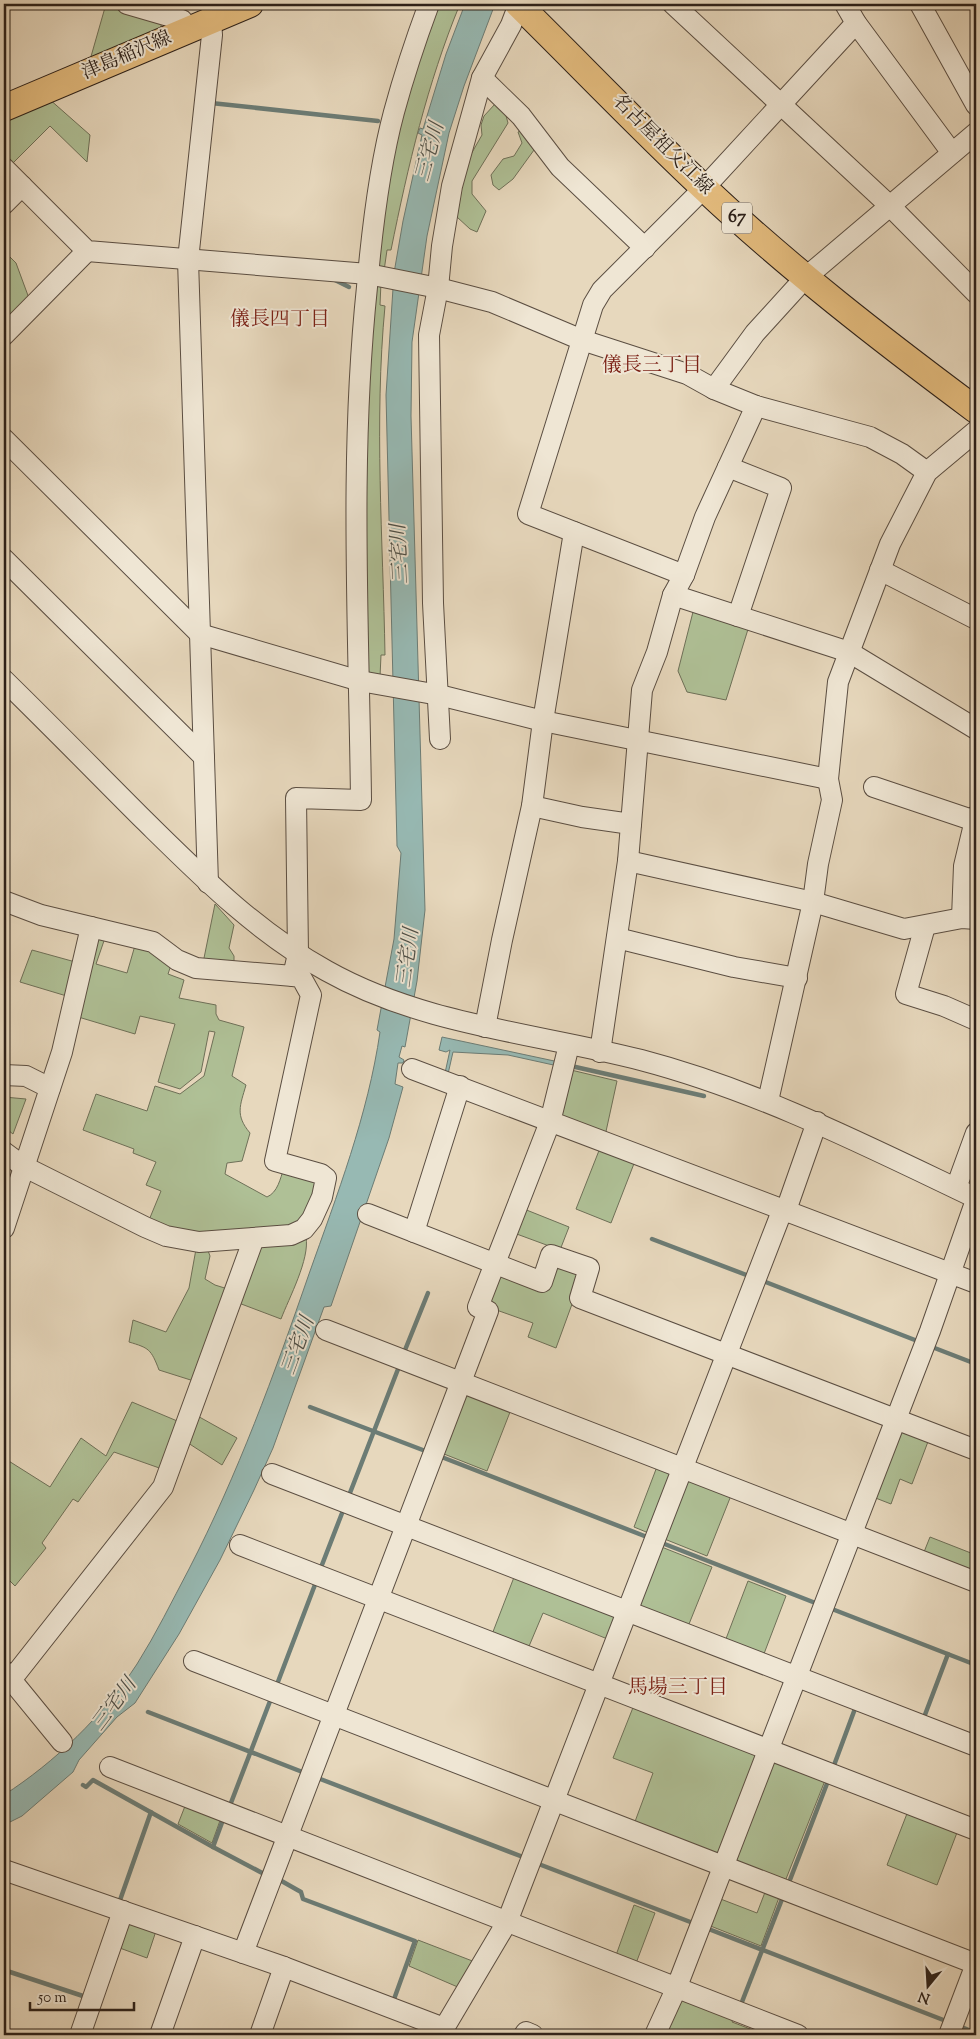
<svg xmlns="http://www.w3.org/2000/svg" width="980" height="2039" viewBox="0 0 980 2039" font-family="'Sorts Mill Goudy','Noto Serif JP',serif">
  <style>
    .green { fill: #afc096; stroke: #6e7058 }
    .water { fill: #97b9b3; stroke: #6c7c75 }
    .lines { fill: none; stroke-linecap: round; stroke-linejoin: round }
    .stream { stroke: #6c7c75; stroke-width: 4.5 }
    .minor-casing { stroke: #5b4e42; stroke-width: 22 }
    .major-casing { stroke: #2c2019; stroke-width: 28 }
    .minor { stroke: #efe6d4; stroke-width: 20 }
    .major { stroke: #e4bc7e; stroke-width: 26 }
    .labels { text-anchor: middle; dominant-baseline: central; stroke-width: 4; stroke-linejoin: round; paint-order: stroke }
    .shield { fill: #efe6d4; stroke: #665b51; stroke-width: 1 }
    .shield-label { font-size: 18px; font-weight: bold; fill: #2c2019 }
    .street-label { font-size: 19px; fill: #2c2019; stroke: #efe6d4 }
    .water-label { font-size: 20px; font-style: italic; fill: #4c4e47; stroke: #efe6d4 }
    .neighbourhood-label { font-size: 20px; fill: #7a1f14; stroke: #efe6d4 }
  </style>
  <rect width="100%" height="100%" fill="#e7d8bd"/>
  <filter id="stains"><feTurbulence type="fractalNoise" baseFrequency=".004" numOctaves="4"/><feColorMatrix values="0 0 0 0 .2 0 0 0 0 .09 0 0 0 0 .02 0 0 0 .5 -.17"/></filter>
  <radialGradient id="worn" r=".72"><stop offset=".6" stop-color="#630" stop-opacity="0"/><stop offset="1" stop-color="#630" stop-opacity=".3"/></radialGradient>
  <g class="green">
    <polygon points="106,4 163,21 159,31 90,60"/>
    <path d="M433,4h27c-33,80 -52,162 -69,246h-4l-3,21 -13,-2 14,-95z"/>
    <polygon points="48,98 90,135 87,162 50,126 11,165 4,158 4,116"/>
    <polygon points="495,104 505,112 508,123 472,181 472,194 486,211 477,232 470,229 457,217 458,210 466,163 482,135 481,125 484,116"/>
    <polygon points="522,130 534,150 513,179 499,190 493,185 491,175 503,159 514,156 522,143 518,132"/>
    <polygon points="4,251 16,263 30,301 4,328"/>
    <path d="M381,282l-1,23 5,1c-11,116 -2,233 0,349h-4l-1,22 -10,-2 -7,-5 -4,-214 12,-171z"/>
    <polygon points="694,608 749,626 726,700 687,692 678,671"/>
    <polygon points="215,904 234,925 229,948 234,956 234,967 203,963"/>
    <path d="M106,935l-10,29 31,9 9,-31 36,20 -4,12 16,6 -5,18 37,7v9l3,6 25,7 -12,49 14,9c-6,21 -11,30 4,48l-8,28 -15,2 -2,11 42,23c11,-5 13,-18 17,-29l34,8 -16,50 -102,13 -53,-14 14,-34 -15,-6 10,-23 -23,-9 1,-4 -51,-19 13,-36 51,17 8,-25 25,8 24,-18 11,-44 -6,-1 -8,41 -21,17 -22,-7 17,-58 -35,-8 -5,18 -60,-18 20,-79z"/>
    <polygon points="32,950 79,963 70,997 20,982"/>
    <polygon points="571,1070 617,1081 605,1136 561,1119"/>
    <polygon points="4,1097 26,1099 13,1134 4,1127"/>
    <polygon points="600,1148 635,1161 611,1223 576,1209"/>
    <polygon points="524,1209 569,1227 560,1250 514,1233"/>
    <path d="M306,1237c4,22 -17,61 -25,82l-45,-17 20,-57z"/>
    <path d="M207,1248l3,8 -5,23 10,6 16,5 -34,92 -38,-12c-8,-21 -10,-22 -30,-28l4,-22 33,12 23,-44 7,-39z"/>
    <polygon points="553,1265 583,1274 556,1348 528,1337 533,1323 488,1307 501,1273 544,1289"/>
    <polygon points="461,1393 512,1407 487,1471 439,1452"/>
    <polygon points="132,1402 182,1423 165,1470 114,1452 78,1502 73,1499 42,1543 46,1548 15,1586 10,1581 4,1587 4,1458 50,1487 81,1438 106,1456"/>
    <polygon points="194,1414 237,1438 222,1465 185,1441"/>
    <polygon points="904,1429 929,1439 912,1484 900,1479 891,1504 873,1497 897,1432"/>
    <polygon points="658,1464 673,1474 651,1534 634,1527"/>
    <polygon points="685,1479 732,1493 707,1556 662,1538"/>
    <polygon points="930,1537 976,1555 976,1579 922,1557"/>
    <polygon points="659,1546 712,1567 687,1629 638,1610"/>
    <polygon points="516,1572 616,1611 610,1640 543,1613 527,1651 491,1637"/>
    <polygon points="748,1581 786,1596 762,1659 724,1644"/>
    <polygon points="634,1705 757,1752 722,1855 633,1827 653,1773 613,1758"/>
    <polygon points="776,1759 826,1778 784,1884 733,1860 771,1763"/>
    <polygon points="187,1801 222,1815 212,1843 178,1824"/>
    <polygon points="908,1811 958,1830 937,1885 887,1865"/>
    <polygon points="767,1887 781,1892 761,1946 708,1925 718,1898 757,1913"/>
    <polygon points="634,1905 655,1913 635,1966 615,1958"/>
    <polygon points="134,1921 157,1928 147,1958 117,1947 124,1926"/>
    <polygon points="418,1940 475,1962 460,1988 409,1966"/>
    <polygon points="684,1999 734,2018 732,2022 766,2035 663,2035 676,2003"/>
  </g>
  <g class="water">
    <path d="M465,4h30l-31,82 -15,47 -22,103 -15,106 -1,74 14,494 -8,71 -12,66 -3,-1 -3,11 5,3 -1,3h-5l-3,21 8,3 -14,51 -58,168 -7,1 -51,141 -19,42 -34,70 -41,74 -44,69 -18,14 -38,43 -6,12 -51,44 -18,9v-30c51,-33 99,-79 133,-131 19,-30 35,-63 52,-95 49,-95 85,-194 120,-295 28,-79 59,-159 71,-242l-3,-2 17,-91 7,-86 -4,-7 -11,-451 8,-122 9,-52 19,-86 -4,-2 2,-5 3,1 23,-75z"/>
    <polygon points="442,1037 559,1062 558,1066 508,1055 453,1052 448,1074 445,1073 450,1050 446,1052 439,1050"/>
  </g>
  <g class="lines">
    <g class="stream">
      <polyline points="211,103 378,121"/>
      <polyline points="335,280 349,287"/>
      <polyline points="571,1066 704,1096"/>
      <polyline points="652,1239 749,1276"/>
      <polyline points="763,1281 920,1342"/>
      <polyline points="932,1347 976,1364"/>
      <polyline points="403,1355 428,1293"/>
      <polyline points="310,1407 428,1452"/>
      <polyline points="439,1456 647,1537"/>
      <polyline points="348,1498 400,1364"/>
      <polyline points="662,1543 818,1604"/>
      <polyline points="320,1570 344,1508"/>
      <polyline points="832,1609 976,1665"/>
      <polyline points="276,1687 316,1582"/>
      <polyline points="148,1712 305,1773"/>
      <polyline points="923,1720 948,1654"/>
      <polyline points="833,1768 856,1706"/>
      <polyline points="315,1777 523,1857"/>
      <polyline points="83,1785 86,1787 93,1780 213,1847 224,1817"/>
      <polyline points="229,1808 272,1696"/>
      <polyline points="213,1847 266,1875"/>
      <polyline points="536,1863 693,1923"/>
      <polyline points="278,1879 301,1892 303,1899 415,1941 393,2002"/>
      <polyline points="788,1885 828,1781"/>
      <polyline points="119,1903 151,1812"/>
      <polyline points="706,1928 946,2021"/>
      <polyline points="4,1970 86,1997"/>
      <polyline points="740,2007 784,1894"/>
      <polyline points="959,2026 976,2033"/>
    </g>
    <defs>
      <g id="minor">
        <polyline points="127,4 182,20 188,30"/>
        <polyline points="673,4 890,206 976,293"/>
        <polyline points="845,4 856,23 952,153"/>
        <polyline points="920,4 976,105"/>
        <polyline points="482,78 521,116 560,167 645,248"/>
        <polyline points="4,168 87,251 368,274 438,288 492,302 582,340 687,374 714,389 756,406 870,437 902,454 927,472"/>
        <polyline points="4,204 22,186"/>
        <polyline points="4,335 87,251"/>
        <polyline points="714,389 755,333 805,278 976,133"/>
        <polyline points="4,439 200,634 360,681 439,695 543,721 828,779"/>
        <polyline points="728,467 781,488 738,616"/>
        <polyline points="4,559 204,757"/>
        <polyline points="880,570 976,619"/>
        <polyline points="684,575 528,514 593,305 602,290 704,188 856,23"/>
        <polyline points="673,595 849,652 976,729"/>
        <path d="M4,680c47,46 93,93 140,140 57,56 112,112 183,151 96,54 209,62 314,89 118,31 226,86 335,138"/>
        <polyline points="440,739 433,603 429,335 438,288 442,246 452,186 482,78 511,25 519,4"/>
        <polyline points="874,787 975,821"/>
        <polyline points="532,806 582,817 631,824"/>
        <polyline points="628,861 813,902 904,929 962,918 976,919"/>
        <polyline points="208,883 188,260 212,35 211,21"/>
        <path d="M4,901l37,14 112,27 24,18 19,8 97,8 5,-22 -2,-156 65,2c-2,-173 -12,-340 6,-513 5,-58 12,-119 27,-175 10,-37 22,-73 35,-108"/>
        <polyline points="962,918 964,866 976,816"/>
        <polyline points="925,926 906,994 944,1006 976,1020"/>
        <polyline points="617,938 734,967 797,978"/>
        <polyline points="485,1027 502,940 532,806 543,721 574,532"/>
        <polyline points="600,1052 628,861 642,690 657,652 673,595 684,575 705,517 756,406"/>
        <polyline points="412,1069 976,1283"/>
        <polyline points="4,1075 26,1076 50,1088"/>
        <polyline points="768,1101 813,902 818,864 832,800 828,779 838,682 890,544 927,472 976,431"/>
        <polyline points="4,1152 23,1166 145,1227 166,1236 199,1242 291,1235 304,1229 312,1219 322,1197 326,1178 321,1174 275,1161 311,995 301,977 293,976"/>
        <polyline points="956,1188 976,1133"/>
        <polyline points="785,1213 817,1122"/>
        <polyline points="368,1214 542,1282 551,1255 589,1268 580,1298 976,1450"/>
        <polyline points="4,1228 62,1052 91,927"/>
        <polyline points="414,1232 460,1086"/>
        <polyline points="326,1330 976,1582"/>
        <polyline points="272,1474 976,1746"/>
        <polyline points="240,1545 976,1830"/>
        <polyline points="194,1661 976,1964"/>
        <polyline points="4,1671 62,1742"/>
        <polyline points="4,1684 11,1680 163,1487 254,1238"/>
        <polyline points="110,1767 798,2035"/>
        <polyline points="4,1870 284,1967 444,2028"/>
        <polyline points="243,1953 488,1311 478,1307 550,1122 569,1045"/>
        <polyline points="80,2035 123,1911"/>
        <polyline points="160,2035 195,1936"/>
        <polyline points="260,2035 284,1967"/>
        <polyline points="440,2035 507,1922 782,1211"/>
        <polyline points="524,2035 526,2032 533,2035"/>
        <polyline points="655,2035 676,1989 930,1331 976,1200"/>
        <polyline points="949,2035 976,1964"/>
      </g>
      <g id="major">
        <path d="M518,4c62,61 122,124 186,184 85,80 178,152 272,222"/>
        <polyline points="4,108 250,4"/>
      </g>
    </defs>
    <use href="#minor" class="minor-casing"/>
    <use href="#major" class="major-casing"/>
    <use href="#minor" class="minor"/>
    <use href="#major" class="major"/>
  </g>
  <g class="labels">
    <rect class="shield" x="722" y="202.5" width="30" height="31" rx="4"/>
    <g class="shield-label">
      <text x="737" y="218">67</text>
    </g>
    <g class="street-label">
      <text transform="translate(127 56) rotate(-23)">津島稲沢線</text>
      <text transform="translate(662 145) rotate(45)">名古屋祖父江線</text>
    </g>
    <g class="water-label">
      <text transform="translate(431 152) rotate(-75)">三宅川</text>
      <text transform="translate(401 554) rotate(-93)">三宅川</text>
      <text transform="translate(409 958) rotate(-82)">三宅川</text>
      <text transform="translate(299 1346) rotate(-70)">三宅川</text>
      <text transform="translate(115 1705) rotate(-53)">三宅川</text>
    </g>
    <g class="neighbourhood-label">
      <text x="280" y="320">儀長四丁目</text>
      <text x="652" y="366">儀長三丁目</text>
      <text x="678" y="1688">馬場三丁目</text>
    </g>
  </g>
  <rect width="980" height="2039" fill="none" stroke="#e7d8bd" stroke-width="20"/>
  <rect x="5" y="5" width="970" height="2029" fill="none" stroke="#2c2019" stroke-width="2.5"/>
  <rect x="10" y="10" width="960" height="2019" fill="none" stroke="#2c2019"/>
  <g transform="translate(928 1986) rotate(198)" stroke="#efe6d4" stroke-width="4" paint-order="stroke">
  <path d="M0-4L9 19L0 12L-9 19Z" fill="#2c2019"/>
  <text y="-8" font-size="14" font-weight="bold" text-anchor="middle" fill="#2c2019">N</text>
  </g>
  <path d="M30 2002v8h104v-8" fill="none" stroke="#2c2019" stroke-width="2.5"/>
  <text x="38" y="2002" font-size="15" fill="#2c2019" stroke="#efe6d4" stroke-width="4" paint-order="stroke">50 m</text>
  <rect width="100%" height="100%" filter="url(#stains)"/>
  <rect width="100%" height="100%" fill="url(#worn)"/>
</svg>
